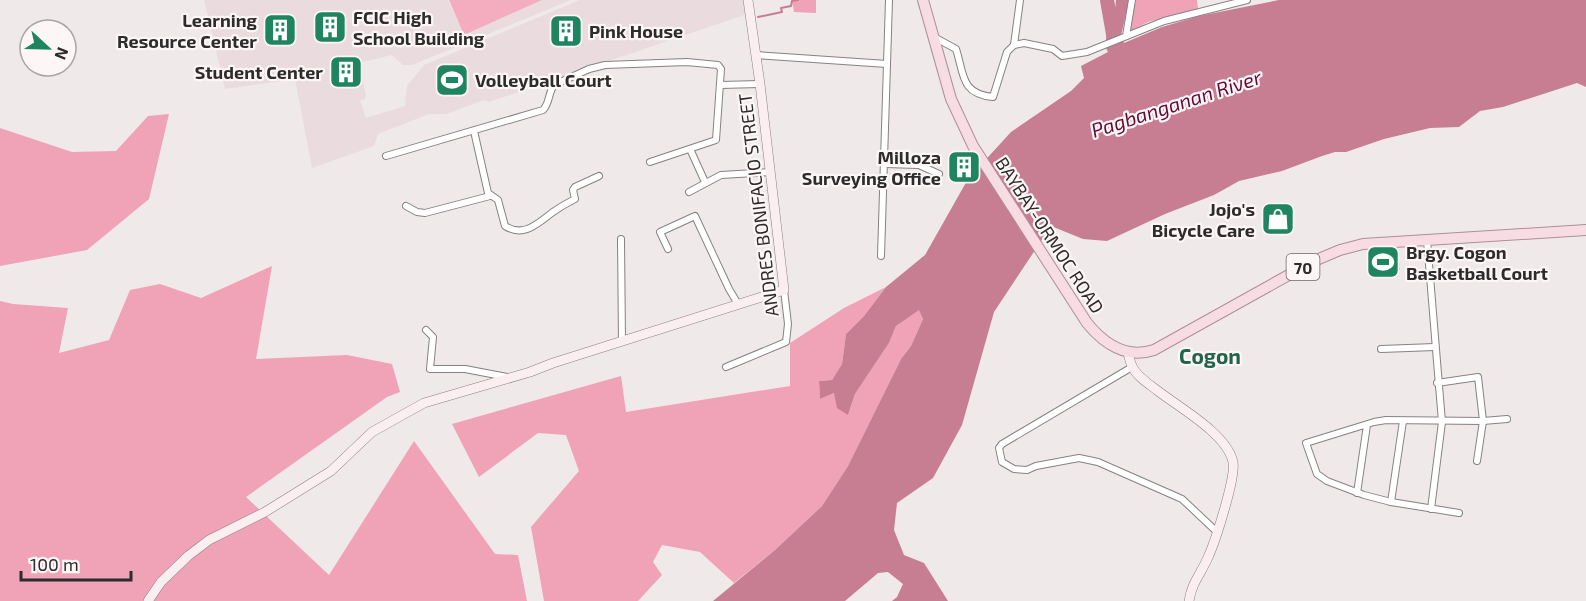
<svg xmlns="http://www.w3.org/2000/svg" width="1586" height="601" viewBox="0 0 1586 601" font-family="'Exo 2',sans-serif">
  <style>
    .built { fill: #eadbde }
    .green { fill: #f3adbf }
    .forest { fill: #f0a2b7 }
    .water { fill: #c77d92 }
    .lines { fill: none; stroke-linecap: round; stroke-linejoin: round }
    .stream { stroke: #c77d92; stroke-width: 2 }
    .river { stroke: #c77d92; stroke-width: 14 }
    .street-casing { stroke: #878183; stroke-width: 8 }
    .secondary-casing { stroke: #878183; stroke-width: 10 }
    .primary-casing { stroke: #ad8f96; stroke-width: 12 }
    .street { stroke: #fff; stroke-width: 6 }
    .secondary { stroke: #fbeef1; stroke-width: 9 }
    .primary { stroke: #f7dce3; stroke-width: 10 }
    .labels { text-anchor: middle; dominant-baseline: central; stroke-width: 4.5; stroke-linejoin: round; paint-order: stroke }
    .shield { fill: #fcf6f7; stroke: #6b6868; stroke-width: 1.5 }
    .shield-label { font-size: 16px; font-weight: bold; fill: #2d2b2b }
    .poi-label { font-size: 18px; font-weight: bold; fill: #2d2b2b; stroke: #fcf6f7; text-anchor: start }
    .street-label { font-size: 18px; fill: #2d2b2b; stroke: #fcf6f7 }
    .water-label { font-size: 20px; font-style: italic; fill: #660a32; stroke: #fcf6f7 }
    .quarter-label { font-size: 21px; font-weight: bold; fill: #22644a; stroke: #fcf6f7 }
  </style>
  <rect width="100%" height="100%" fill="#efe9ea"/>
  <polygon class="built" points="204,0 448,0 464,35 542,0 571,0 412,65 403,65 392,55 358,63 366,95 365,99 360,101 366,118 405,106 407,86 424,65 580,0 744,0 747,14 489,102 484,100 446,114 429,114 378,134 374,146 312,168 295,79 225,89"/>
  <g class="green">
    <polygon points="449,0 542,0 464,35"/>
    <polygon points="1398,251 1400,270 1368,273 1367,253"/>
  </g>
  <g class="forest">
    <polygon points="792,0 816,0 816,13 794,12"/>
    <polygon points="1136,0 1197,0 1198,9 1148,22 1129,32"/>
    <polygon points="169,114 149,199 87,250 0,266 0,128 72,152 116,151 148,116"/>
    <polygon points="272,266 256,359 347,355 392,364 400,392 387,397 246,497 329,575 414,441 495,554 518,555 527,601 0,601 0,301 13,304 68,308 59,353 109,340 130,290 160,284 201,298"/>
    <polygon points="886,287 864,316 846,334 842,364 832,380 819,381 820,399 834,393 848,415 855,394 889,343 896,326 919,309 923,319 911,346 901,359 848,466 822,506 775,550 734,583 700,552 662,545 653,562 662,575 638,601 544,601 531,527 579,471 566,435 538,433 479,477 452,424 621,376 626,412 790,386 790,343 844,308"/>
  </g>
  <path class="water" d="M1116,0h13l-8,36 3,7 38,-16 37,-11 80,-16h307v87l-9,-4 -74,24 -23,4 -21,16 -29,1 -46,11 -38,13h-11l-13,4 -40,15 -43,10 -25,14 -49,19 -58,27 -24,-2 -32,-13 -57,86 -32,113 -29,53 -36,25 -3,27 10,25 20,8 24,38h-56l5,-4 6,-13 -15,-12 -10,1 -33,28h-132l62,-51 47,-44 26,-40 53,-107 10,-13 12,-27 -4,-9 -23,16 -7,17 -34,51 -7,21 -11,-7 -3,-15 -14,6 -1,-18 13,-1 10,-16 4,-30 18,-18 22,-29 39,-32 43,-76 43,-47 60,-41 13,-13 -3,-12 27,-14c-8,-13 8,-36 8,-52z"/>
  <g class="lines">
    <polyline class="stream" points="758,17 782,12 781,8 791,6 792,1 798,0"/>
    <polyline class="river" points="1107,0 1114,40"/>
    <defs>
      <g id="street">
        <polyline points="1126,36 1132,0"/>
        <path d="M934,37l22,12c8,24 4,45 37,48l14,-45 7,-7 10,-2 29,6 9,7 25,-4 77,-31 83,-21"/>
        <polyline points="1014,45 1020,0"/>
        <polyline points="756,55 887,64"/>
        <polyline points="720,85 760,84"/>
        <path d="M474,131l14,62 10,7 7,26c19,12 33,-3 48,-14 7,-5 14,-9 22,-13l-2,-9 2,-3 24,-11"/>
        <polyline points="690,149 705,182"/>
        <path d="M386,156l157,-46c7,-7 5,-17 11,-25l35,-16 16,-4 82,-3 31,3 3,4 -5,71 -66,22"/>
        <polyline points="885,164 919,165 939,174"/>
        <polyline points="689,192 721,175 771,172"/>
        <polyline points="406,206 417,212 425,213 490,196"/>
        <polyline points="621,239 622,341"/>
        <polyline points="1427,240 1442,422 1431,509"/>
        <polyline points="668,249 660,232 695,216 729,289 738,304"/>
        <polyline points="881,256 889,0"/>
        <polyline points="426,330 433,337 430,369 465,369 507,377"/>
        <polyline points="1381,349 1435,347"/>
        <polyline points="726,367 786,342 788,324 784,290"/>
        <polyline points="1132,367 1002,444 999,448 1002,462 1014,469 1027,470 1036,466 1079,458 1098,462 1182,499 1216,531"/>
        <polyline points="1437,383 1478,377 1483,421 1477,461"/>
        <polyline points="1357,493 1367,425"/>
        <polyline points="1391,502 1403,421"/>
        <polyline points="1459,513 1391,502 1364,495 1327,481 1317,474 1306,443 1374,422 1386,420 1483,421 1507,419"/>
      </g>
      <g id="secondary">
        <path d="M1128,352c1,5 2,10 4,14 4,10 17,18 26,25 22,17 69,43 75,71 3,15 -17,77 -24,93 -7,18 -17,26 -20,46"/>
        <polyline points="148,601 161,582 188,556 209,540 265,512 331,471 372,432 424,403 530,372 553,363 784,290 760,84 748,0"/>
      </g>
      <path id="primary" d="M923,0l28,99 22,47 114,177c17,21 40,36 67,27l160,-89 26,-11 23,-6 223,-14"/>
    </defs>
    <use href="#street" class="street-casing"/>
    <use href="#secondary" class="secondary-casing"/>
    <use href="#primary" class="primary-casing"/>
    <use href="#street" class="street"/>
    <use href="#secondary" class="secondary"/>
    <use href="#primary" class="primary"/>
  </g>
  <defs>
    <symbol id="building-square" viewBox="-11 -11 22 22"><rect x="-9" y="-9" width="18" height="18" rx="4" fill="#1f8560" stroke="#fcf6f7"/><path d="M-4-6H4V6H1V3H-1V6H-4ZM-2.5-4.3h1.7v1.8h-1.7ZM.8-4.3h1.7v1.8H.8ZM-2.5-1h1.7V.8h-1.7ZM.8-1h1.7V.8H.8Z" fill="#fff"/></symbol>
    <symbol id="stadium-square" viewBox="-11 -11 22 22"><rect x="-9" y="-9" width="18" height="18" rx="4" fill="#1f8560" stroke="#fcf6f7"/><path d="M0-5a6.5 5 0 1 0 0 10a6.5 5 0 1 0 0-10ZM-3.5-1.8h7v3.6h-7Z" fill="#fff"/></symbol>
    <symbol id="shop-square" viewBox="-11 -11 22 22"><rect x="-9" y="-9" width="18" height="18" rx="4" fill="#1f8560" stroke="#fcf6f7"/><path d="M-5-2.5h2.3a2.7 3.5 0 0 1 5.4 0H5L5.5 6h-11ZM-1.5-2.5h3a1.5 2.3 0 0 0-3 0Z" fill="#fff"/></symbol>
  </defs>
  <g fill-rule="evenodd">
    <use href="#building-square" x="311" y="8" width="38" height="38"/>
    <use href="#building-square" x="261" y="11" width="38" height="38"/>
    <use href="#building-square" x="547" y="12" width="38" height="38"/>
    <use href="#building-square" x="327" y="53" width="38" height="38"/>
    <use href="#stadium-square" x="433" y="61" width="38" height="38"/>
    <use href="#building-square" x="945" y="148" width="38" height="38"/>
    <use href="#shop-square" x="1259" y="200" width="38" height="38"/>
    <use href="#stadium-square" x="1364" y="243" width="38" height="38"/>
  </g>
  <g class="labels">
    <rect class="shield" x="1286.5" y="254" width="33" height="26" rx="4.5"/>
    <g class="shield-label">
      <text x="1303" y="267">70</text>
    </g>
    <g class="poi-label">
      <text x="353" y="17">FCIC High<tspan x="353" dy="21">School Building</tspan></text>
      <text x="257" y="20" text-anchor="end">Learning<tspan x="257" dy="21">Resource Center</tspan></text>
      <text x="589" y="31">Pink House</text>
      <text x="323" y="72" text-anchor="end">Student Center</text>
      <text x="475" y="80">Volleyball Court</text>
      <text x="941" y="157" text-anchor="end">Milloza<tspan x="941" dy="21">Surveying Office</tspan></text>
      <text x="1255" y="209" text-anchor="end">Jojo's<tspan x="1255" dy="21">Bicycle Care</tspan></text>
      <text x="1406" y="252">Brgy. Cogon<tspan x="1406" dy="21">Basketball Court</tspan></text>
    </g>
    <g class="street-label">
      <text transform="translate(758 205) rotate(-97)">ANDRES BONIFACIO STREET</text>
      <text transform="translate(1050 235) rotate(57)">BAYBAY-ORMOC ROAD</text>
    </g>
    <g class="water-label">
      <text transform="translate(1176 103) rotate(-18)">Pagbanganan River</text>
    </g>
    <g class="quarter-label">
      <text x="1210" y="355">Cogon</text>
    </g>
  </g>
  <g transform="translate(48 48) rotate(112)"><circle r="28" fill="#fcf6f7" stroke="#a9a5a5" stroke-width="1.5"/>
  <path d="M0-4.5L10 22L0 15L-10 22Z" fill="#1f8560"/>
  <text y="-9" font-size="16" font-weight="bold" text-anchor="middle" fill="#2d2b2b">N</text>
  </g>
  <path d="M21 571v9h110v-9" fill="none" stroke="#2d2b2b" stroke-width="3"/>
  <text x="30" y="571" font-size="18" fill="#2d2b2b" stroke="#fcf6f7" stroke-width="4.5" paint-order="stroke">100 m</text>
</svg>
